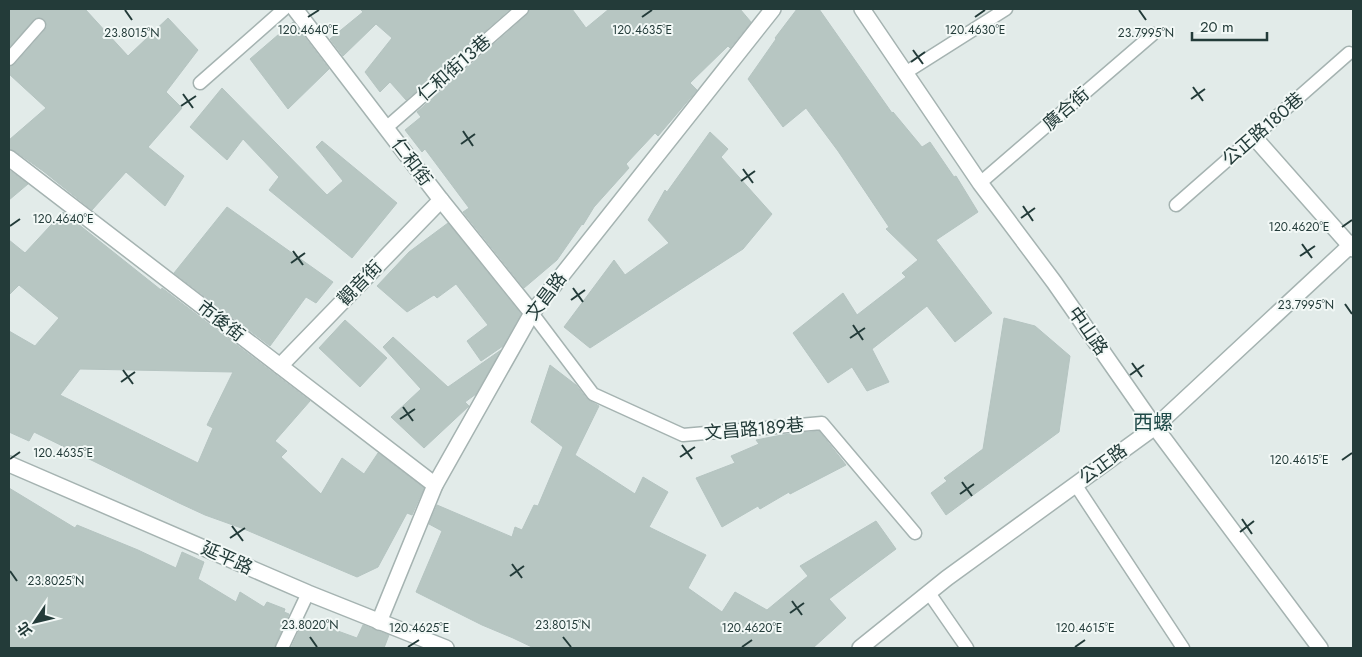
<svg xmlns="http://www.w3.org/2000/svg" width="1362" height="657" viewBox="0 0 1362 657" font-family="Jost,'Noto Sans TC',sans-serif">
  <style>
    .building { fill: #b7c6c2; stroke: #b5c4c1; fill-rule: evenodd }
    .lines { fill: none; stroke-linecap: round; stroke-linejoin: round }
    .service-casing { stroke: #a5b3b1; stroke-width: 15 }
    .minor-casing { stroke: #a5b3b1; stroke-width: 18 }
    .service { stroke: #fff; stroke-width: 12 }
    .minor { stroke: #fff; stroke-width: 15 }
    .ticks { fill: none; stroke: #233b39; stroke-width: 2 }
    .labels { text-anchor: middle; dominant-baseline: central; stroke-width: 4; stroke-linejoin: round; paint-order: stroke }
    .street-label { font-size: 18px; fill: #233b39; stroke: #f2f8f6 }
    .quarter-label { font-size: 20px; fill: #204b49; stroke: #f2f8f6 }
    .ticks-label { font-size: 12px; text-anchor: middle; fill: #233b39; stroke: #f2f8f6; stroke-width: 4; stroke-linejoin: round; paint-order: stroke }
  </style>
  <rect width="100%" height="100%" fill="#e2ebe9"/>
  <g class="building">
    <polygon points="9,9 85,9 128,56 168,18 198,50 166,92 182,108 148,147 184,176 165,206 126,172 92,210 43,171 15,151 9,149 9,140 46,108 9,74 9,67 15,64 45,30 47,26 44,19 36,18 9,47"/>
    <polygon points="360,9 510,9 406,100 390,82 380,92 365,72 392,38 376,24 343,56 330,39 363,12"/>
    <polygon points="530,9 572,9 586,28 609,9 740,9 751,22 730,48 728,46 690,83 697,90 658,136 655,133 626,164 629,168 594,207 583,225 582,224 557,260 524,288 463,212 469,208 425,149 422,152 405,130 421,117 417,112 527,15"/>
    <polygon points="797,9 819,9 892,113 893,112 922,147 930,142 954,177 956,176 978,212 936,240 992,313 955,342 927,306 872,349 889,382 867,391 852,367 828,383 793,333 843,293 857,315 906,277 902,273 918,260 886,229 889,227 838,151 806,108 783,127 748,79 776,39 775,38"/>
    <polygon points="293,22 329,69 288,109 250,59"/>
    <polygon points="222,88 327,195 343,181 316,147 322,141 397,203 352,258 269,190 279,177 243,139 227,160 190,127"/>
    <polygon points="710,132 728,149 721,157 772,214 743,249 590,348 564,327 614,260 625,275 669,243 648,220 665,190 667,192"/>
    <polygon points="9,170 28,184 9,200"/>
    <polygon points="227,207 333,282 316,303 306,297 270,346 174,273"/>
    <path d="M63,212l98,78 1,-2 148,113 -35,40 12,10 -6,6 40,37 21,-36 22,16 14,-21 46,35 -12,27 -5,-2 -29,54 -21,10 -113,-48 -39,-14 -26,-12 -145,-71 -5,9 -20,-9v-101l26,15 24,-28 -40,-33 -10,10v-55l16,13zM80,369l153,3 -26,53 6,3 -15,35 -138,-68z"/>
    <polygon points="448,223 521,314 503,346 481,361 467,341 488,325 456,284 437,298 434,295 407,312 377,286 409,252"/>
    <polygon points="1004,318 1035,326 1070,356 1059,432 946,515 931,493 947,481 944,478 983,449"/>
    <polygon points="345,320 387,358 360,387 319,348"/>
    <polygon points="393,337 448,387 501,350 476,394 465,402 469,406 424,448 391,417 421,389 383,347"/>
    <polygon points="550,365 576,385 587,399 599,406 575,455 635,494 643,477 668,492 649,527 706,555 688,588 722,612 735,592 767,610 808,576 800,566 876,521 896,549 829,599 846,618 813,648 534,648 513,638 482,625 416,592 442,531 429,524 437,505 512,537 515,527 522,530 534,505 538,506 563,447 531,422"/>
    <polygon points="819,431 846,465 790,494 789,492 760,509 758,506 722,527 696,478 735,463 731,456 759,444 756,440 782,435"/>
    <polygon points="9,488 75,528 77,525 138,550 176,568 182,552 204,562 198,579 236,602 240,592 264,607 267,602 285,609 284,612 289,614 274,648 9,648"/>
    <polygon points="303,622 322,631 324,626 357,638 363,625 389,635 384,648 291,648"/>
  </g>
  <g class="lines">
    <defs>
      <g id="service">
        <polyline points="9,59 39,25"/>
        <polyline points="905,73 1006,9"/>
        <polyline points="200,83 284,9"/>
        <polyline points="386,128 522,9"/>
        <polyline points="980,183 1153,34"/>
        <polyline points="1176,205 1349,53"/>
        <polyline points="532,313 593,394 683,435 822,423 915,533"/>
        <polyline points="1075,484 1183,648"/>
        <polyline points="929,593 967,648"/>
        <polyline points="282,648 308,593"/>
      </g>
      <g id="minor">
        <polyline points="295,9 441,200 532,313"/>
        <polyline points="862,9 980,183 1054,282 1155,427 1320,648"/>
        <polyline points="1254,137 1353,249"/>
        <polyline points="9,158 435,485"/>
        <polyline points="280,366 441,200"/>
        <polyline points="9,464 308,593 446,648"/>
        <polyline points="379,622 435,485 532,313 773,9"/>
        <polyline points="860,648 947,578 1155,427 1353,243"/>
      </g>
    </defs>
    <use href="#service" class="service-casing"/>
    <use href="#minor" class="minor-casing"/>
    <use href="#service" class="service"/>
    <use href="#minor" class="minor"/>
  </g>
  <path class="ticks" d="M125,10l7,10M1139,10l7,10M308,17l11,-7M642,17l10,-7M975,17l10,-7M913,50l10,14M911,62l14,-10M1193,87l10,14M183,94l10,14M1191,99l14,-10M181,106l15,-10M463,131l10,15M461,144l14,-10M743,169l10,14M741,181l14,-10M1023,206l10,15M1021,218l14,-10M10,226l10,-7M1342,227l10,-7M1302,244l10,14M293,251l10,14M1300,256l15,-10M291,263l14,-10M573,288l10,14M571,300l14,-10M1345,304l7,10M853,325l10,15M850,338l15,-10M1132,363l10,14M123,370l10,14M1130,375l14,-10M121,382l14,-10M403,407l10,14M400,419l15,-10M682,445l10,14M680,457l15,-10M10,459l10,-7M1342,460l10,-7M962,482l10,14M960,494l14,-10M1242,519l10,15M232,526l11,15M1240,532l14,-11M230,538l15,-10M512,564l10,14M10,571l7,10M510,576l14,-10M792,601l10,14M790,613l14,-10M310,637l7,10M563,637l8,10M408,647l11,-7M742,647l10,-7M1075,647l10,-7"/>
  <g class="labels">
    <g class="street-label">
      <text transform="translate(454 68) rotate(-41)">仁和街13巷</text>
      <text transform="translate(1066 109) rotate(-41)">廣合街</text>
      <text transform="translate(1263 129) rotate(-41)">公正路180巷</text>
      <text transform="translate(412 162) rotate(53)">仁和街</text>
      <text transform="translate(360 283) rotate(-46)">觀音街</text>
      <text transform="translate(546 296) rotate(-53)">文昌路</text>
      <text transform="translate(221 321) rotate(38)">市後街</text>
      <text transform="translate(1088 331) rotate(55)">中山路</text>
      <text transform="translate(754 429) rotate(-5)">文昌路189巷</text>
      <text transform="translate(1103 464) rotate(-36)">公正路</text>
      <text transform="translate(227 558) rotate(24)">延平路</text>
    </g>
    <g class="quarter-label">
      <text x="1153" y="422">西螺</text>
    </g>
  </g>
  <g class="ticks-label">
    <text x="308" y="34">120.4640°E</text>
    <text x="642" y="34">120.4635°E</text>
    <text x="975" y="34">120.4630°E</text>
    <text x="132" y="37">23.8015°N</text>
    <text x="1146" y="37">23.7995°N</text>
    <text x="63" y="223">120.4640°E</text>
    <text x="1299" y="231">120.4620°E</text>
    <text x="1306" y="309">23.7995°N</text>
    <text x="63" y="457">120.4635°E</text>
    <text x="1299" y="464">120.4615°E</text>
    <text x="56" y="585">23.8025°N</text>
    <text x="310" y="629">23.8020°N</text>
    <text x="563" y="629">23.8015°N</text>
    <text x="419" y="632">120.4625°E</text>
    <text x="752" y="632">120.4620°E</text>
    <text x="1085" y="632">120.4615°E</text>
  </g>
  <rect width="1362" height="657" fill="none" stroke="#233b39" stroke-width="20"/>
  <g transform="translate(35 622) rotate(235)" stroke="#f2f8f6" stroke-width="4" paint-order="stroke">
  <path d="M0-4L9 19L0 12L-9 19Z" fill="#233b39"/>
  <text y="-8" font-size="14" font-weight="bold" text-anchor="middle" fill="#233b39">北</text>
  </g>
  <path d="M1192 32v8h75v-8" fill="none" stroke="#233b39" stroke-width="2.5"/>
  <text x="1200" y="32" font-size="15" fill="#233b39" stroke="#f2f8f6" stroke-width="4" paint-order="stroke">20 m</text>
</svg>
